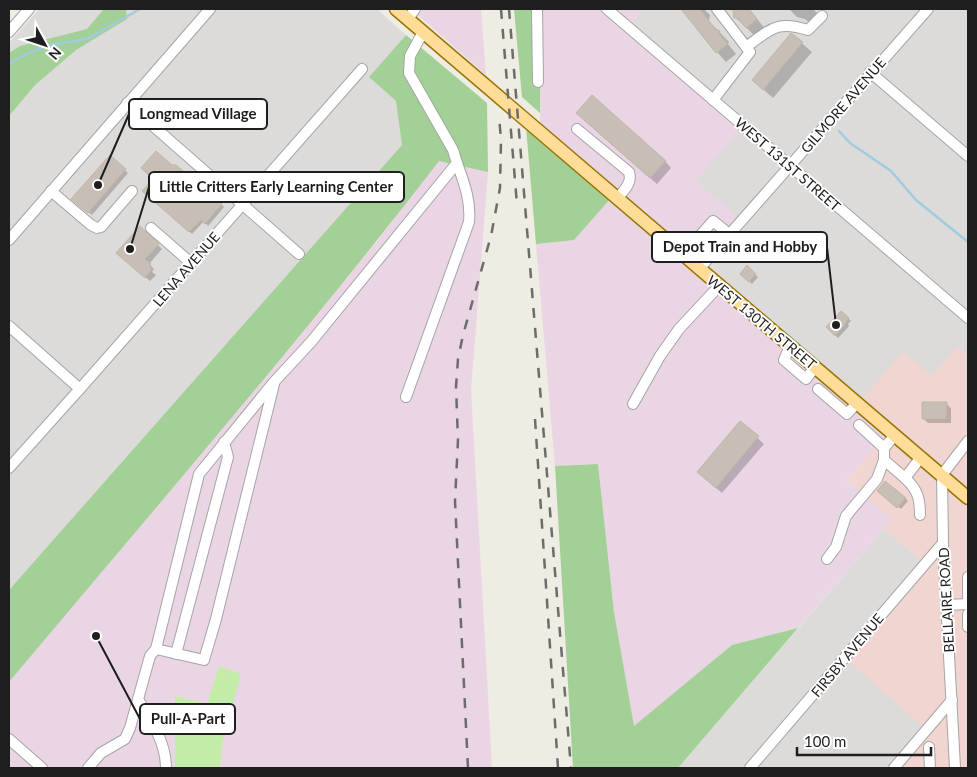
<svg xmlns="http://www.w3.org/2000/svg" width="977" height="777" viewBox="0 0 977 777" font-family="Lato,sans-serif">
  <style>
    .residential { fill: #dcdbda }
    .commercial { fill: #f1d5d1 }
    .industrial { fill: #e9d5e3 }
    .grass { fill: #c2eca7 }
    .forest { fill: #a2d096 }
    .shadow { fill: #0003 }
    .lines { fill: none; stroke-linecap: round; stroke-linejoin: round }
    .stream { stroke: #a1cbdf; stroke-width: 2.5 }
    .building { fill: #c7bfb6; stroke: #c1b4a5 }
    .minor-casing { stroke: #a5a5a5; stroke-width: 12 }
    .major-casing { stroke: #977300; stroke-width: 15 }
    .minor { stroke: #fff; stroke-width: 10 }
    .major { stroke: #ffdc98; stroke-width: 12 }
    .rail { stroke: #6c6c6c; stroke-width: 2.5; stroke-dasharray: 10 10; stroke-linecap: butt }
    .labels { text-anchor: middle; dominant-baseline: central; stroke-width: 4; stroke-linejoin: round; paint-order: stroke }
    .street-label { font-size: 14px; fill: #1e1e1e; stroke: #fff }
    .leader { fill: none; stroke: #1e1e1e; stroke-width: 2 }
    .callout-dot { fill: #1e1e1e; stroke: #fff; stroke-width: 2 }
    .callout { fill: #fff; stroke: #1e1e1e; stroke-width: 2 }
    .callout-label { font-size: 15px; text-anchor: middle; font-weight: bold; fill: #1e1e1e }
  </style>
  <rect width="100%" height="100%" fill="#efece3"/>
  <g class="residential">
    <polygon points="39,9 377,9 406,35 369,77 396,101 403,145 9,590 9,43"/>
    <polygon points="643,9 968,9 968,355 958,347 932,376 855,407 693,270 696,181 626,29"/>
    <polygon points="884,529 923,561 925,728 891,768 678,768"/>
  </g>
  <polygon class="commercial" points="958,346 968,355 968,768 891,768 925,728 844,657 923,561 884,529 891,520 847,480 885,434 855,407 903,352 932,376"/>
  <g class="industrial">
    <polygon points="411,9 481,9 486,75"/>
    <polygon points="541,9 643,9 626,28 742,128 696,181 739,218 693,269 886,434 847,480 892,520 798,628 732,645 634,727 614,612 598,464 555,466 536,244 574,240 540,139"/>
    <polygon points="439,160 488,172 471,390 492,768 220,768 222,744 219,666 207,704 175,696 175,768 9,768 9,682 290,348 385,231"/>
  </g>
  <polygon class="grass" points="219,666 241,674 222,744 220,768 175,768 175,696 207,704"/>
  <g class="forest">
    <polygon points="107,9 126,9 127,19 76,50 35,85 9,116 9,53 20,46 87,29 103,10"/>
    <polygon points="514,9 541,9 540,113 522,97"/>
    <path d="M406,35l81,68 1,69 -49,-11c-137,178 -285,348 -430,521v-92l393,-445 -6,-44 -27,-24z"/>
    <polygon points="526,127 610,199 574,240 536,244"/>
    <polygon points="598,464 614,612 634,726 732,645 798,628 678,768 573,768 555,466"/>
  </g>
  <g class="shadow">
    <polygon points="683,9 704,9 710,15 709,21 729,42 728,44 736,54 726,62 717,52"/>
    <polygon points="732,9 749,9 766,30 756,37 736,18"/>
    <polygon points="789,9 813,9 819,15 811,24 805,19 797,17"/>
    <polygon points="792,35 812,52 773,98 763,89"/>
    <polygon points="584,119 665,161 671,168 657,184"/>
    <polygon points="110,157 128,173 92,215 76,202"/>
    <polygon points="176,166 224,207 208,226 204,221 192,234 144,191"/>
    <polygon points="140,228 162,249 149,264 154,269 152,272 156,275 150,281 123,258"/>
    <polygon points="747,267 758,277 752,284 742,274"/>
    <polygon points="841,312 851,321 848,324 849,326 838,338 827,327"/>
    <polygon points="946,404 951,408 951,423 928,423 923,418"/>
    <polygon points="740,422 764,444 722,493 704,478"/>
    <polygon points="881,493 905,498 908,501 901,509"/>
  </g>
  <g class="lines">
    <g class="stream">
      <polyline points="9,64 22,56 46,46 87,39 140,9"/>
      <polyline points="839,131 850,143 891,171 916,200 968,242"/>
    </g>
  </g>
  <g class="building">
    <polygon points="681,9 700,9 715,29 720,31 719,34 728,44 716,53"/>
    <polygon points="733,9 749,9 757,19 746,28 738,18 734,18"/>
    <polygon points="791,33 803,42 763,90 752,80"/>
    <polygon points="592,95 666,161 650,178 576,113"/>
    <polygon points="156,151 172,165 176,165 222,204 205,224 201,220 189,232 142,191 153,179 141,168"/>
    <polygon points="110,155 126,169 88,213 71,199"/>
    <polygon points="140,226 159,244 145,259 151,264 149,266 152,269 145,278 116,253"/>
    <polygon points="747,265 756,274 749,282 740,274"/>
    <polygon points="841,311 849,318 846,321 847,322 835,336 826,327"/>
    <polygon points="922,402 947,402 946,419 922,419"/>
    <polygon points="740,421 759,436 716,488 697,472"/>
    <polygon points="885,481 906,498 897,508 877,491"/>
  </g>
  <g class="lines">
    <defs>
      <g id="minor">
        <polyline points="537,9 538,82"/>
        <polyline points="607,9 968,318"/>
        <polyline points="408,19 415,9"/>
        <polyline points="9,32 29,9"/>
        <path d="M746,47c25,-18 31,-27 62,-17l14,-14"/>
        <polyline points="870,72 968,156"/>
        <polyline points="713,100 750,52 717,9"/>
        <polyline points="127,103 299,254"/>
        <path d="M577,129l52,43c4,11 -6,19 -12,27"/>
        <polyline points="51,191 91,225 97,228 101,227 132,191"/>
        <polyline points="151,228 191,263"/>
        <polyline points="9,240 210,9"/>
        <polyline points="683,255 713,221 729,234"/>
        <polyline points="699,269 928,9"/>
        <polyline points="9,326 80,389"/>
        <polyline points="790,346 784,360 806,379 815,367"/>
        <polyline points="818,389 847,414 857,403"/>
        <path d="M406,397l63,-175c2,-22 -5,-39 -12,-59"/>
        <polyline points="633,404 660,356 679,329 719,286"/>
        <polyline points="859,425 884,448 895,435"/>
        <polyline points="884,460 905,478 921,457"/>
        <polyline points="9,468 86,382 362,69"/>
        <path d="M905,478c13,12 15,21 15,37"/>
        <polyline points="827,559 836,547 846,516 877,479 884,460 884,448"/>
        <polyline points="968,603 968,577"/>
        <polyline points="947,605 968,604"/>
        <polyline points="968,614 968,627"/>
        <polyline points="156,649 204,660 216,619 274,384"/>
        <polyline points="176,654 228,457 224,442"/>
        <path d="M139,701c13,21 27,42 27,67"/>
        <polyline points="9,739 42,768"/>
        <polyline points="929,747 930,768"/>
        <polyline points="88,768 101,753 125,739 130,728 150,656 156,649 199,474 274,382 311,342 457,163 453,150 409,73 410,56 423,32"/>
        <polyline points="750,768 943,543"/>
        <polyline points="894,768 952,700"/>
        <polyline points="955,768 943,543 942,475 968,441"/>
      </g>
      <polyline id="major" points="396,9 968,498"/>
    </defs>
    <use href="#minor" class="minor-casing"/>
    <use href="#major" class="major-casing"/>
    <use href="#minor" class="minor"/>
    <use href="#major" class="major"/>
    <g class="rail">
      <polyline points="501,9 517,205"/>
      <polyline points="509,9 571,768"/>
      <polyline points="535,419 558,768"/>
      <polyline points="468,768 455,501 458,440 456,387 458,359 463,335 491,236 500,188 501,139 499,117"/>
    </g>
  </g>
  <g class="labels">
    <g class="street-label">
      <text transform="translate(843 105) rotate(-49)">GILMORE AVENUE</text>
      <text transform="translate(788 164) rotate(41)">WEST 131ST STREET</text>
      <text transform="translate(186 269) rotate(-49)">LENA AVENUE</text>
      <text transform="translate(762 322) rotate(40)">WEST 130TH STREET</text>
      <text transform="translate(946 600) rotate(-93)">BELLAIRE ROAD</text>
      <text transform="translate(847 655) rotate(-50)">FIRSBY AVENUE</text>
    </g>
  </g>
  <path class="leader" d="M98 185L129 114M130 249L149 187M836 325L827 247M96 636L140 719"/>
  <g class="callout-dot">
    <circle cx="98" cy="185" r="5"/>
    <circle cx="130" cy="249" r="5"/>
    <circle cx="836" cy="325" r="5"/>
    <circle cx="96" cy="636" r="5"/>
  </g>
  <g class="callout">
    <rect x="129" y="99" width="138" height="30" rx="5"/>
    <rect x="149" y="172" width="255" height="30" rx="5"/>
    <rect x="652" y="232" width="175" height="30" rx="5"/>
    <rect x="140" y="704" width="95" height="30" rx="5"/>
  </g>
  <g class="callout-label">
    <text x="198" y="119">Longmead Village</text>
    <text x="276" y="192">Little Critters Early Learning Center</text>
    <text x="740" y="252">Depot Train and Hobby</text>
    <text x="188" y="724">Pull-A-Part</text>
  </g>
  <rect width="977" height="777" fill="none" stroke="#1e1e1e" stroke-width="20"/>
  <g transform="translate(45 45) rotate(130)" stroke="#ffffff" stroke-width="4" paint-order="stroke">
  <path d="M0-4L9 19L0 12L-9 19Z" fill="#1e1e1e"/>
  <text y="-8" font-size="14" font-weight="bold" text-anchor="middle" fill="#1e1e1e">N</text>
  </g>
  <path d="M797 747v8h134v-8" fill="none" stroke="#1e1e1e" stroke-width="2.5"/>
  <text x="804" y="747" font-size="15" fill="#1e1e1e" stroke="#ffffff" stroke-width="4" paint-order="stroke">100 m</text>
</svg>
